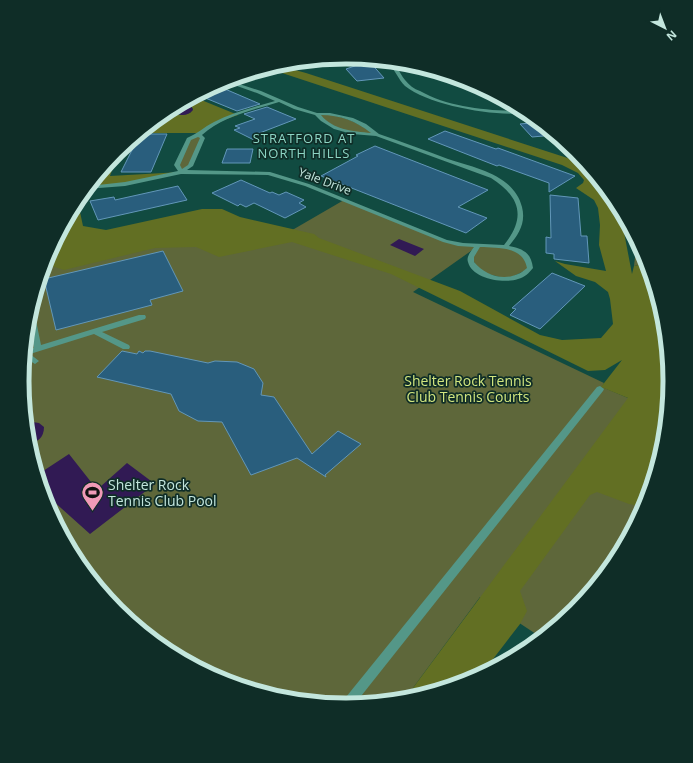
<svg xmlns="http://www.w3.org/2000/svg" width="693" height="763" viewBox="0 0 693 763" font-family="'Open Sans',sans-serif">
  <style>
    .green { fill: #5e673a }
    .forest { fill: #626f23 }
    .water { fill: #311a54 }
    .building { fill: #295e7d; stroke: #6297b9 }
    .lines { fill: none; stroke-linecap: round; stroke-linejoin: round }
    .lane { fill: #549788; fill-rule: evenodd }
    .street { fill: #549788; fill-rule: evenodd }
    .labels { text-anchor: middle; dominant-baseline: central; stroke-width: 3.5; stroke-linejoin: round; paint-order: stroke }
    .far-street-label { font-size: 12px; fill: #c3e6dd; stroke: #0f2d27 }
    .far-neighbourhood-label { font-size: 13px; letter-spacing: 1px; fill: #8dd5c4; stroke: #0f2d27 }
    .park-label { font-size: 14px; fill: #d2e67f; stroke: #0f2d27 }
    .poi-label { font-size: 14px; fill: #c3e6dd; stroke: #0f2d27; text-anchor: start }
    .rim { fill: none; stroke: #c3e6dd; stroke-width: 5 }
  </style>
  <rect width="100%" height="100%" fill="#114b41"/>
  <g class="green">
    <path d="M317,114c27,1 37,7 60,21l-26,-3 -19,-5z"/>
    <polygon points="199,135 203,138 190,166 181,172 177,165 189,139"/>
    <polygon points="344,200 445,241 478,246 413,292 604,383 602,387 628,398 646,507 616,562 576,611 542,638 480,597 404,700 346,706 283,700 222,681 166,651 117,611 77,562 47,505 28,445 22,381 28,318 47,257 282,236"/>
    <polygon points="637,240 648,263 634,266"/>
    <polygon points="479,247 505,247 522,253 530,268 508,279 480,272 471,257"/>
  </g>
  <g class="forest">
    <path d="M277,65l29,8 280,91 33,42 13,68 2,-8 14,-3c6,18 13,37 17,56 11,60 4,132 -20,188l-16,-3 -32,-12 -7,3 -70,96 7,20 -7,13 -40,52 -10,5 -60,19h-6l224,-302 -27,-11 21,-27 -17,10 -17,1 -197,-97 -99,-32 -73,15 -23,-10 -41,1 -91,22 -19,-6 2,-7 27,-50 6,5 3,14 23,4 96,-21h20l18,8 74,17 5,4 141,53 80,44 22,5 39,-2 12,-14 -3,-25 -2,-7 -13,-10 -19,-6 -21,-15 10,3 41,7 -7,-26 1,-20 -2,-17 -4,-8 -18,-12 7,-5 1,-3 -6,-7 -16,-8 -280,-92 -12,-6z"/>
    <polygon points="194,97 238,115 224,120 200,133 140,133 172,108 178,115 190,113 193,109 191,106 185,102"/>
    <polygon points="119,151 110,176 181,172 159,178 87,188"/>
  </g>
  <g class="water">
    <path d="M185,102l6,4 2,4c-6,7 -16,7 -21,-2z"/>
    <polygon points="399,239 424,249 415,256 390,245"/>
    <path d="M26,421l13,2 5,4c0,10 -6,16 -16,16z"/>
    <polygon points="69,454 95,487 100,487 127,463 155,484 90,534 42,491 37,475"/>
  </g>
  <g class="building">
    <polygon points="369,61 384,78 357,81 346,69"/>
    <polygon points="222,82 227,84 225,89 260,104 237,111 198,95"/>
    <polygon points="267,107 296,119 257,134 256,141 234,130 240,128 235,126 255,119 244,114"/>
    <polygon points="540,122 542,124 555,135 532,137 520,124"/>
    <polygon points="445,131 496,149 498,148 575,176 549,192 549,183 499,165 497,166 428,139"/>
    <polygon points="140,134 167,134 151,172 121,172"/>
    <polygon points="375,146 488,190 458,207 487,218 466,233 321,176 358,156 356,155"/>
    <polygon points="227,149 253,149 250,163 222,163"/>
    <polygon points="241,180 270,193 272,192 279,195 286,192 304,200 299,203 306,207 285,218 254,203 246,207 240,204 238,206 212,193"/>
    <polygon points="178,186 187,200 98,220 90,201 114,197 115,200"/>
    <polygon points="550,195 578,198 581,236 587,236 589,263 554,259 554,254 546,253 546,237 551,238"/>
    <polygon points="163,251 183,291 150,300 152,305 56,330 44,279"/>
    <polygon points="552,273 585,286 540,329 510,315 516,309 512,308"/>
    <polygon points="122,351 137,354 139,351 143,353 145,351 150,351 208,363 215,361 237,362 254,369 263,383 261,395 274,397 312,454 338,431 361,444 325,475 326,477 297,458 251,475 222,422 198,421 179,411 171,394 97,377"/>
  </g>
  <g class="lines">
    <g class="lane">
      <polygon points="31,309 34,311 41,345 139,315 145,315 146,317 145,319 102,332 129,345 130,347 129,349 123,349 94,334 30,354 39,361 35,364 24,357 25,350 34,348 28,319"/>
      <polygon points="600,386 604,389 603,391 354,705 340,705 342,702 597,387"/>
    </g>
    <g class="street">
      <path d="M387,61c10,1 12,12 18,19 4,5 9,9 15,11 30,17 70,20 105,20l3,2c-31,4 -98,-7 -123,-27 -7,-7 -11,-18 -18,-25z"/>
      <path d="M227,80l34,11 37,16 19,6h13l23,5 13,6 13,10c23,8 46,16 69,25 28,9 66,16 74,48 4,16 -3,27 -13,39 15,3 22,7 24,22 -4,5 -8,9 -15,11 -14,5 -46,0 -50,-17 -2,-5 3,-11 6,-15l-16,-1 -15,-4 -138,-56 -37,-11 -87,-1 -56,12 -39,3 3,-3 36,-4 53,-11 -4,-6 13,-27c10,-4 17,-11 27,-16 19,-10 41,-15 61,-21l-18,-8 -34,-12zM279,102l15,7 21,6 6,6 13,8 18,5 24,2 115,42c30,19 35,40 13,67l-41,-2 -16,-3 -138,-56 -39,-12 -83,-2 6,-4 12,-28 -3,-3c21,-19 51,-25 77,-33zM321,115c19,0 35,6 50,18 -18,-2 -38,-3 -50,-18zM198,137l2,1 -12,27 -6,4 -2,-4 11,-25zM480,247c18,1 43,-1 47,21 -16,15 -40,10 -53,-6v-5z"/>
    </g>
  </g>
  <defs>
    <symbol id="stadium-pin" viewBox="-11 -11 22 30"><path d="M0 17L-7.5 6A9.5 9.5 0 1 1 7.5 6Z" fill="#f09ab7" stroke="#0f2d27"/><path d="M0-5a6.5 5 0 1 0 0 10a6.5 5 0 1 0 0-10ZM-3.5-1.8h7v3.6h-7Z" fill="#111"/></symbol>
  </defs>
  <g fill-rule="evenodd">
    <use href="#stadium-pin" x="80" y="480" width="25" height="34"/>
  </g>
  <g class="labels">
    <g class="far-street-label">
      <text transform="translate(325 181) rotate(21)">Yale Drive</text>
    </g>
    <g class="far-neighbourhood-label">
      <text x="304" y="138">STRATFORD AT<tspan x="304" dy="15">NORTH HILLS</tspan></text>
    </g>
    <g class="park-label">
      <text x="468" y="380">Shelter Rock Tennis<tspan x="468" dy="16">Club Tennis Courts</tspan></text>
    </g>
    <g class="poi-label">
      <text x="108" y="484">Shelter Rock<tspan x="108" dy="16">Tennis Club Pool</tspan></text>
    </g>
  </g>
  <path d="M0 0H693V763H0ZM29 381a317 317 0 1 1 634 0a317 317 0 1 1-634 0Z" fill="#0f2d27" fill-rule="evenodd"/>
  <path class="rim" d="M29 381a317 317 0 1 1 634 0a317 317 0 1 1-634 0Z"/>
  <g transform="translate(665 28) rotate(138)" stroke="#0f2d27" stroke-width="3" paint-order="stroke">
  <path d="M0-3L7 15L0 10L-7 15Z" fill="#c3e6dd"/>
  <text y="-6" font-size="11" font-weight="bold" text-anchor="middle" fill="#c3e6dd">N</text>
  </g>
</svg>
